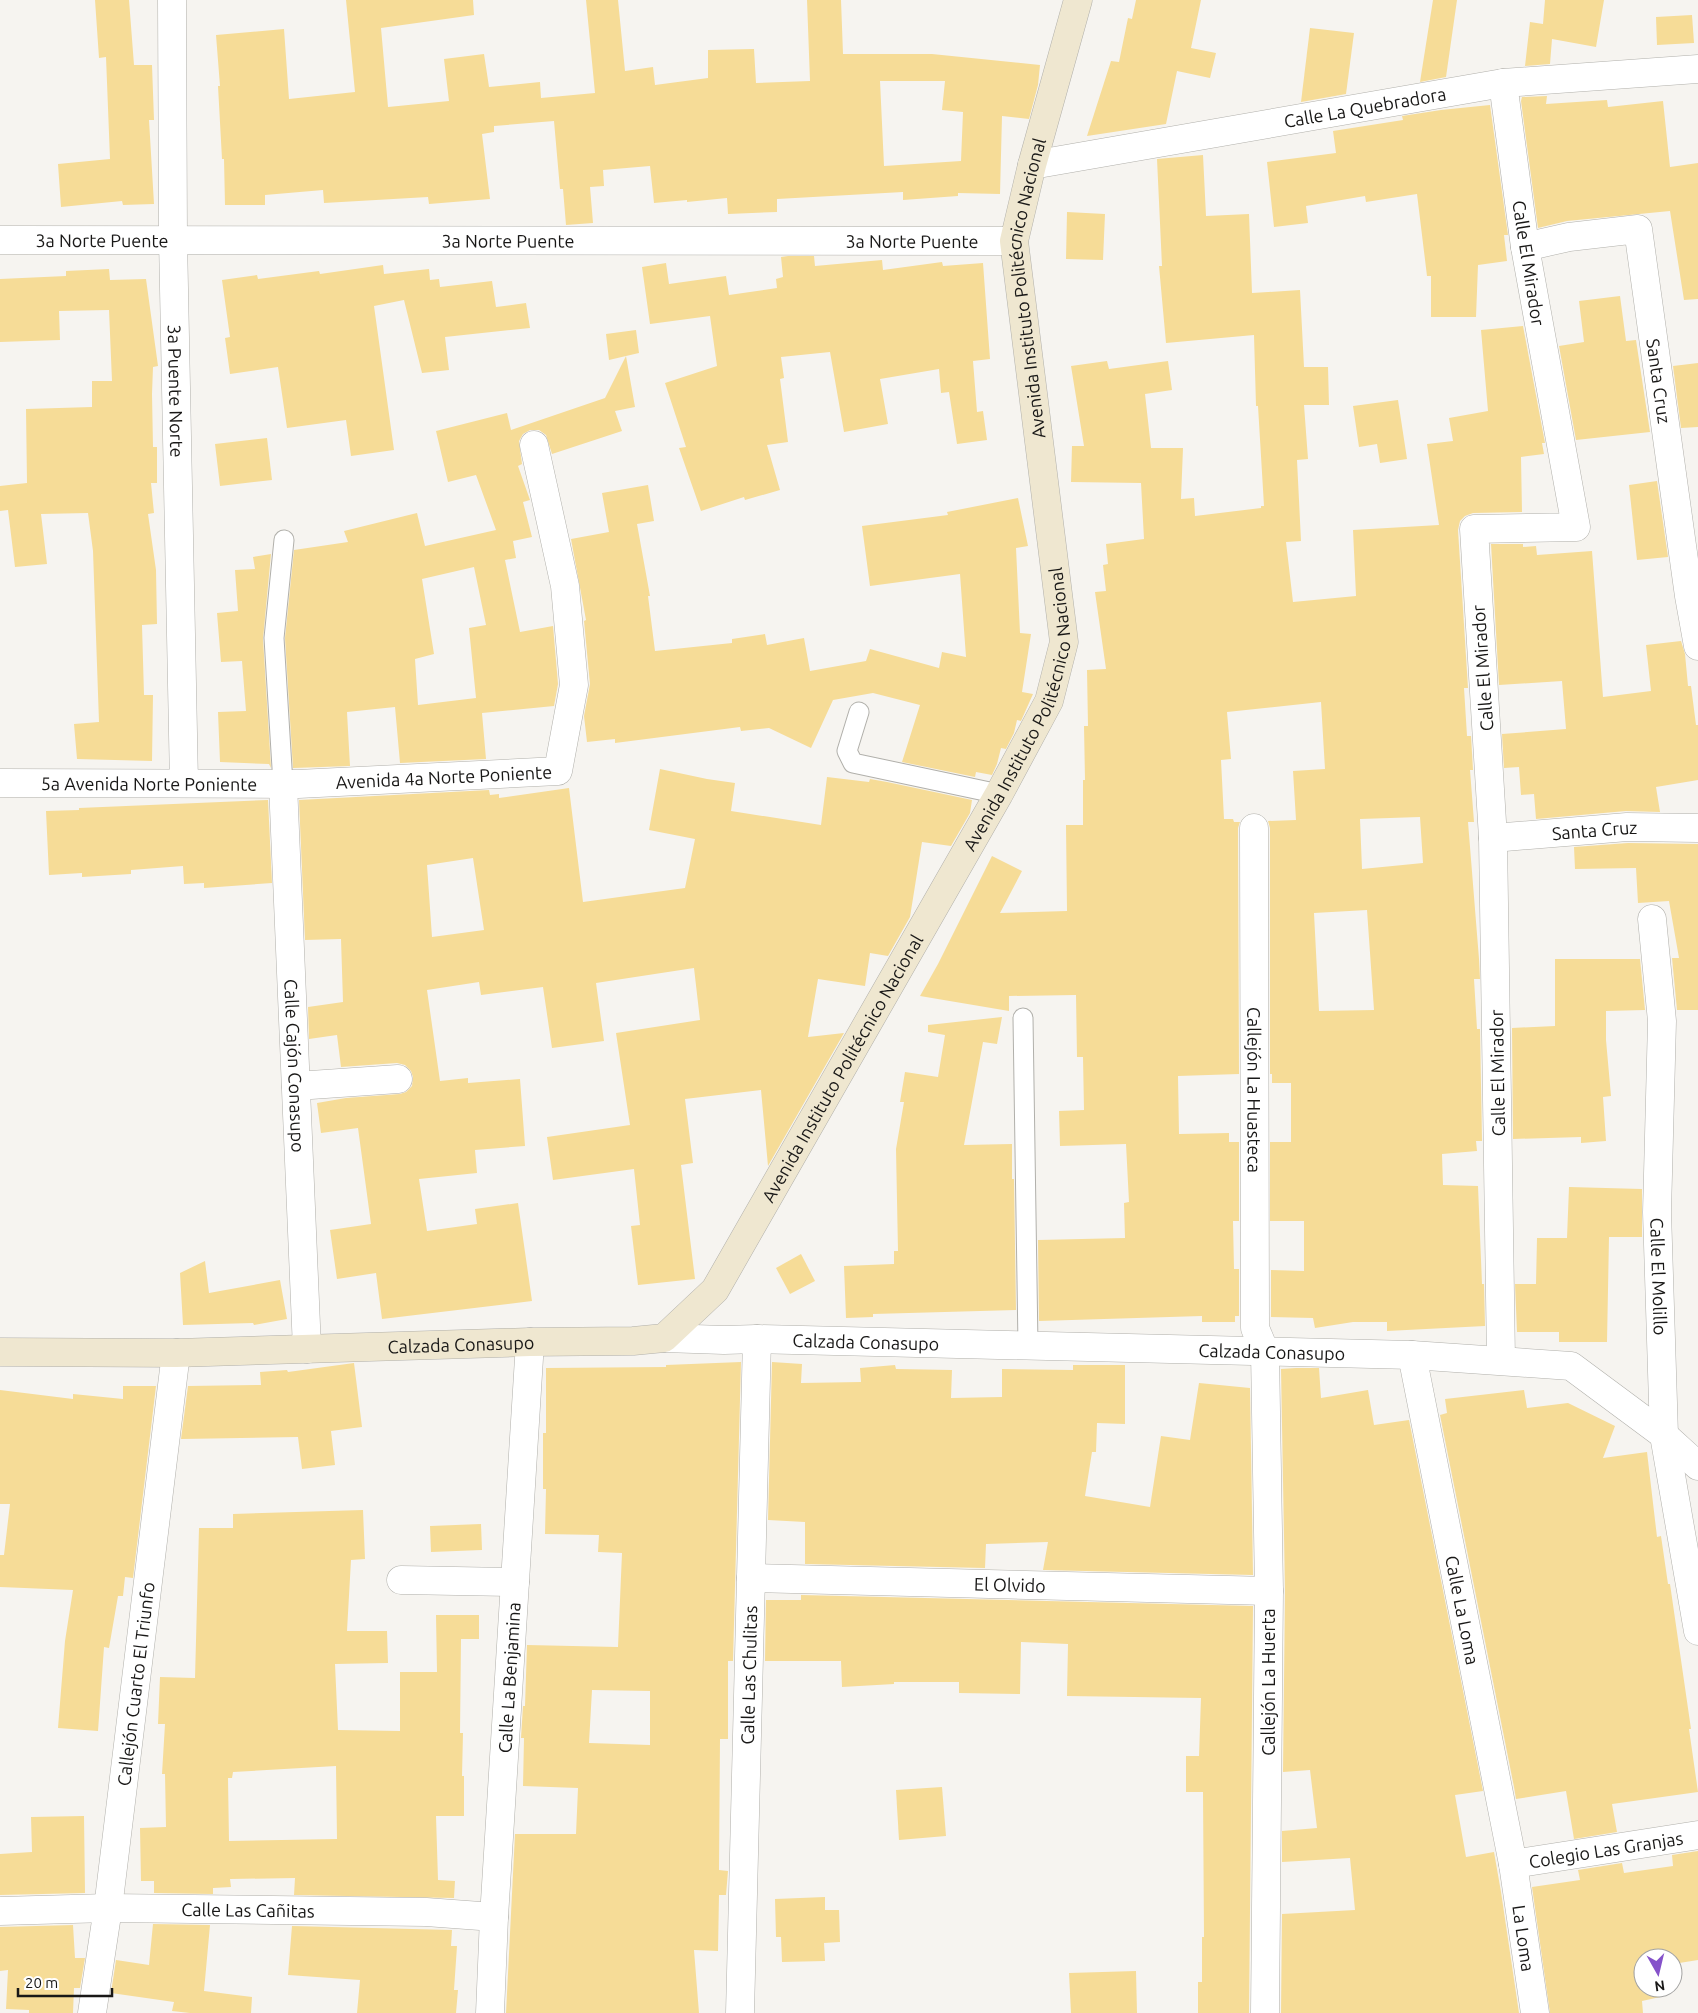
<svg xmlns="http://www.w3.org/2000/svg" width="1698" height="2013" viewBox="0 0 1698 2013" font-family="Ubuntu,sans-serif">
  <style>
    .building { fill: #f6dc97; fill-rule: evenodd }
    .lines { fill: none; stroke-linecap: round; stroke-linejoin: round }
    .lane-casing { stroke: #b1b0ab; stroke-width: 21 }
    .street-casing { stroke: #b1b0ab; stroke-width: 29 }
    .secondary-casing { stroke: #b1b0ab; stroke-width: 29 }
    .lane { stroke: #fff; stroke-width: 19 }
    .street { stroke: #fff; stroke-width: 28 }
    .secondary { stroke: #efe7d0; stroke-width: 28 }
    .labels { text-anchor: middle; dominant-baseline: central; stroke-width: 4; stroke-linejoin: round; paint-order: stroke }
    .street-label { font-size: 18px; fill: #191817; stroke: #fff }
  </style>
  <rect width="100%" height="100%" fill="#f6f4f0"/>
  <g class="building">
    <polygon points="95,0 129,0 134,65 152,65 154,120 149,120 154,204 123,205 122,201 61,207 58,164 110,159 106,57 99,58"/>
    <path d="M346,0h127l1,15 -93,13 7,79 61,-6 -5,-42 40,-5 5,33 51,-5 1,16 54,-5 -9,-93h32l7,71 28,-4 2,18 53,-7v-28l46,-1 2,34 54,-2 -3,-81h34l2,54h89l108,11 -2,20 -9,34 -27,-3 -2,78 -42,-1v3l-55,4v-8l-126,7v13l-49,2 -1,-16 -40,4v-2l-33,3 -4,-37 -47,4 1,16 -14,1 3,36 -27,2 -3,-36h-3l-6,-68 -60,5v6l-12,2 8,65 -61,5 -1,-7 -104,6 -1,-13 -58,5v10h-40l-1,-46h-2l-4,-73h2l-4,-51 68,-6 5,70 66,-7zM880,81h65l-3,29 21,2 -2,49 -77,5z"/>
    <polygon points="1136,0 1201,0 1191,48 1216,53 1210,78 1177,71 1166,124 1087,136 1111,61 1119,62 1128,18 1132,19"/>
    <polygon points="1433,0 1457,0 1446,77 1420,82"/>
    <polygon points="1545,0 1604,0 1596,47 1552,39 1550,64 1525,66 1530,22 1543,24"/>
    <polygon points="1692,15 1694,43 1657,45 1656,17"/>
    <polygon points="1310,28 1354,33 1346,94 1301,102"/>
    <polygon points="1547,96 1546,104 1607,100 1608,107 1663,101 1670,167 1698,163 1698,299 1684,300 1670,211 1567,221 1538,228 1521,101 1522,97"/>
    <polygon points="1490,105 1508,235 1504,235 1507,261 1478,265 1476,317 1431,317 1431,276 1427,276 1417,194 1366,202 1365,196 1306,206 1308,223 1274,227 1267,162 1336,153 1333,131 1403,120 1402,116 1441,110"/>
    <path d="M1203,155l3,61 43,-2 3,79 48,-3 4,77h24l1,38h-25l4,54 -11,1 4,81 -15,1 7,60 63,-6 -3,-66 86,-5 -12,-81 26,-3 -4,-23 39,-7 -7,-81 42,-4 22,117h-3l2,11 -23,3 1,55 -49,1 -8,3 -5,5 -2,9 10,158h-4l3,48h4l2,34h-3l4,52h-6l11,137 1,20h-6l3,50h3l2,112h-6l1,10 -35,3 1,31 35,1 4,98h2l1,42 -98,5v-9h-34l-38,6 -2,-10 -42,-1v-47l33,1v-50h-34v-79h21v-59h-19v-9h-2v-246l-2,-7 28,-1 -3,-49 32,-2 -4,-67 -94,10 4,47 -10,1 3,59h9l1,3h6l-2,6 1,246 -61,2 1,58 50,-1v9h10v79h-6l1,48h5v47h-4v6h-33v-6l-163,5 -1,-81 87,-2 -1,-35 5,-1 -3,-58 -66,2 -1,-35 25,-1 -1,-53h-6l-1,-62 -67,1v15l-89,-15 18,-32 54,-108 30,15 -22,42 67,-2 -1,-86h17v-45h2l-1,-54h4l-1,-56 19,-1 -11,-77 11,-1 -3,-26 5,-1 -2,-20 38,-5 -3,-56 -70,-1 1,-36h12l-13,-80 36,-5 2,8 59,-8 4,29 -27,4 6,54h32l-2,51 13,-1 1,18 66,-8v-2h3l-6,-100h-2l-2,-71 -88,8 -7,-77h3l-5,-107zM1420,817l3,46 -61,6 -2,-50zM1367,910l7,100 -55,1 -5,-98z"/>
    <polygon points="1067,212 1105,214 1103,260 1066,259"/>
    <polygon points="788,256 814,256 815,266 882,260 883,270 942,262 943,266 983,263 990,359 973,361 977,412 983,411 987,440 957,444 949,392 941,393 939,369 880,379 888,424 844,432 830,352 781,357 784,378 780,379 788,442 767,445 780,490 745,500 744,497 701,511 679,448 686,447 665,383 717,366 710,316 650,324 642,267 666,263 669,284 726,276 729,295 777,288 776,279 783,277 781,257"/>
    <polygon points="383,265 384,274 429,269 430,280 439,279 440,287 492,281 496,307 526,303 530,328 445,337 449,370 422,373 404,300 374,306 394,450 351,456 346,420 287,428 278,367 230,374 225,338 230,337 222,280 257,275 258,279 319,271 320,274"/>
    <polygon points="109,269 110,280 146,279 158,366 153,367 152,394 153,447 157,447 157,483 151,483 154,513 148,514 156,570 157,624 142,625 144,695 153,695 152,761 77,759 74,724 99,722 93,551 88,513 41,514 47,564 15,567 8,510 0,511 0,486 27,483 26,409 92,407 92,381 112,381 109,310 59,311 60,340 0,342 0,279 66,276 66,271"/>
    <polygon points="1620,296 1626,341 1636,340 1650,432 1576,440 1559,346 1584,342 1579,301"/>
    <path d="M636,330l3,23 -13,3 9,51 -20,4 7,20 -70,23 -6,-19 -7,-5h-9l-7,4 -4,7 3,23 -4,2 12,34 -7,2 9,35 -19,4 3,17 -11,2 15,72 33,-6 5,58 -4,22 -72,7 4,46 -86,4 -5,-56 -48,5 3,54 -57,2 -8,-130 9,-88 54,-8 -4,-11 73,-18 8,33 71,-16 -20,-55 -28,7 -12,-51 71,-18 4,17 94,-32 21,-42 -17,4 -3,-26zM474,567l12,58 -17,3 7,70 -58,7 -3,-46 19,-5 -12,-75z"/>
    <polygon points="1698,363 1698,427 1681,428 1673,366"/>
    <polygon points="1398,400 1407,459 1380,463 1377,444 1359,447 1353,406"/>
    <polygon points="267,438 272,480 220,486 215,444"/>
    <polygon points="1657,481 1668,557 1637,560 1629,485"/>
    <polygon points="648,485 654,521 637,524 650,596 648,596 655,651 732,643 732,639 765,634 767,645 804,638 810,671 866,661 870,649 939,668 942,652 966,657 960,574 870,586 862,526 948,515 947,512 1018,498 1028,546 1016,548 1020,633 1031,634 1022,692 1033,694 1021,721 1017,720 1014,733 1006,749 1001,748 997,764 992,775 976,772 975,777 902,762 920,705 873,693 833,700 811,748 769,728 741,731 740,727 615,743 615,739 587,742 584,716 590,684 584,621 586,620 571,539 609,532 602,493"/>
    <polygon points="1491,544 1523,544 1523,547 1536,546 1537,555 1592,551 1603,697 1651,691 1646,645 1681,641 1685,654 1688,686 1691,686 1696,725 1698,725 1698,780 1656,787 1660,812 1626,811 1536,819 1534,794 1521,795 1519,767 1504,768 1502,734 1566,729 1562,681 1499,685"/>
    <polygon points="271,554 263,639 271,768 269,764 220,762 218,712 246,711 242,661 221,662 217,613 238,611 235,570 255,569 253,557"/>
    <path d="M660,769l47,10 28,4 -4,28 90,14 6,-48 42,5 1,-3 17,3 85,18 -2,13 -19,33 -29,-4 -12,75 -22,39 -18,-3 -5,33 -47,-7 -10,58 36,-4 -76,133 -7,-76 -76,9 8,64 -12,2 14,114 -57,6 -7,-59 9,-1 -6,-56 -81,11 -6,-43 83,-12 -14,-92 84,-13 -6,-52 -98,15 8,58 -52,7 -9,-61 -62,8 -2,-13 -52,8 13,91 28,-3v5l52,-4 5,67 -50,4 2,23 -58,6 8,52 50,-7 -2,-15 43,-6 14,98 -150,18 -6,-46 -39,6 -7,-49 41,-6 -13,-96 -37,5 -4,-30 29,-5 54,-4 6,-2 6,-6 1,-9 -2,-6 -6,-6 -8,-2 -56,4 -4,-32 -28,4 -1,-32 35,-5 -2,-63 -36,1 -6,-140 190,-10 1,5 9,-1v4l70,-10 14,114 102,-14 10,-49 -46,-9zM473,858l11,72 -52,7 -5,-72z"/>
    <polygon points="268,800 272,883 204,888 204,883 184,884 183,866 131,870 131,874 82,877 82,873 49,875 46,811 79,810 79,808"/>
    <polygon points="1628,843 1698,844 1698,1010 1677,1010 1672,958 1679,958 1669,901 1638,903 1636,868 1575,869 1574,847"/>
    <polygon points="1555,959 1640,959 1645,1010 1606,1011 1606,1040 1611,1096 1603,1097 1606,1141 1581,1143 1581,1137 1513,1139 1512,1028 1555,1026"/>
    <polygon points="1002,1017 997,1044 983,1042 964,1145 1012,1144 1012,1179 1014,1179 1016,1310 873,1314 873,1317 846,1318 844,1266 894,1264 894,1251 898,1251 896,1149 904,1102 900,1102 905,1072 938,1077 945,1035 928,1032 928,1025"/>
    <polygon points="1569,1187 1642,1189 1642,1237 1609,1237 1607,1342 1559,1342 1559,1332 1517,1332 1515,1284 1536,1284 1537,1238 1567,1238"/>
    <polygon points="801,1254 815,1281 790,1294 776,1268"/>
    <polygon points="205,1261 209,1293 280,1280 287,1319 254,1325 253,1323 183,1325 180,1273"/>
    <path d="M741,1362l-8,299h-5v78h-8l-1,131 9,1 -2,24h-7l-1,56 -24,-1 5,63h-193l9,-179h61l2,-46 -55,-2 1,-48h-3l2,-32h2l2,-61 91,2 4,-94 -24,-1 1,-17 -54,-1 1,-45h-3v-56h3v-65l120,-1v-2zM592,1690l58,1v54l-61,-2z"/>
    <polygon points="772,1362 802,1364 801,1383 861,1382 860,1368 895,1365 896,1369 952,1370 951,1398 1002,1397 1002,1369 1073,1370 1073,1365 1125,1365 1125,1424 1097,1423 1096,1452 1092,1452 1085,1496 1150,1507 1161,1436 1190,1440 1199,1383 1250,1388 1253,1575 1043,1570 1048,1542 986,1544 985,1568 805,1564 805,1522 768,1520"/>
    <polygon points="354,1363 362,1427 331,1431 335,1465 302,1469 298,1437 181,1439 188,1386 261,1385 260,1372 287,1370 288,1372"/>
    <polygon points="1296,1368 1319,1368 1321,1398 1368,1390 1374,1425 1409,1420 1483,1791 1455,1795 1466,1857 1494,1852 1501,1892 1519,2013 1281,2013 1282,1914 1355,1910 1350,1858 1282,1862 1282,1831 1317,1828 1310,1770 1283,1772 1285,1591 1281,1369"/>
    <polygon points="123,1386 156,1386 133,1578 125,1577 123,1596 118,1596 109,1648 104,1647 98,1731 58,1728 65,1641 73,1590 0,1587 0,1555 4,1555 10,1504 0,1504 0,1390 73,1399 73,1394 123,1399"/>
    <polygon points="1524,1390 1527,1408 1568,1403 1615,1426 1603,1458 1647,1452 1657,1537 1661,1536 1668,1584 1670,1584 1691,1729 1689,1729 1698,1792 1612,1804 1617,1832 1574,1839 1566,1791 1516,1799 1514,1787 1440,1415 1447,1413 1445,1399"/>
    <path d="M363,1510l2,49 -14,1 -4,71h40l1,32 -53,1 3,66 62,1v-59h37l-1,-57h43v24h-18l-1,94h3l-1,43h2v40h-28l2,64 17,1 -1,17 -160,-3 1,-17 -65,1 1,8 -18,1v6l-59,-1v-12h-13l-1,-53 26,-1 -1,-53h-3l3,-50h-7l2,-47 35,1 4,-150h34v-14zM336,1766l1,73 -108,2 -1,-63h4l1,-6z"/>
    <polygon points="481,1524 482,1550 431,1552 430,1526"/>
    <polygon points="801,1595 1253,1606 1249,2013 1198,2013 1198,1982 1202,1982 1202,1937 1204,1937 1203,1792 1186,1792 1186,1756 1199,1756 1201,1698 1067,1696 1068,1644 1021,1642 1020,1694 959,1693 959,1682 894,1682 894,1684 842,1687 841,1661 765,1661 766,1600 801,1600"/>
    <polygon points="942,1787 946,1836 899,1840 896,1790"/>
    <polygon points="84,1816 85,1893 0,1895 0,1854 32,1852 31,1817"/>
    <polygon points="1698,1851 1698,1960 1673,1964 1673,1958 1643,1958 1643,1988 1659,1988 1660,1997 1642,2001 1643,2013 1550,2013 1532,1887 1580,1880 1578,1870 1622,1863 1624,1873 1673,1866 1672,1855"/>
    <polygon points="825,1897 825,1910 839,1910 840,1942 824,1943 825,1961 782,1962 781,1937 776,1937 775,1899"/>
    <polygon points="153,1924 210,1925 204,1991 252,1997 251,2013 190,2013 172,2011 174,2002 111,1993 116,1960 149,1965"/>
    <polygon points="73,1925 75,1958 85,1958 80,1988 74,1988 73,2013 29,2013 29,2010 6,2009 8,1970 0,1971 0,1927"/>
    <polygon points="292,1926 452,1930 451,1946 457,1946 454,1990 458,1990 456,2013 357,2013 360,1980 288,1975"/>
    <polygon points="1136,1971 1137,2013 1071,2013 1069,1973"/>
  </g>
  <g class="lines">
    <defs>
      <g id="lane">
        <polyline points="859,712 847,751 853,763 999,794"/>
        <polyline points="283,784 274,638 284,540"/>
        <polyline points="1023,1018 1028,1346"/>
      </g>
      <g id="street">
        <path id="s1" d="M172,0l1,239 11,544"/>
        <path id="s2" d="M1032,165l471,-82 195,-14"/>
        <path id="s3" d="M0,240l1014,1"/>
        <path id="s4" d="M1525,247l44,-10 69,-8 51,367 9,50"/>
        <path id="s5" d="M0,783l298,1 260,-13 16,-86 -9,-99 -31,-141"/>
        <path id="s6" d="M283,784l24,565"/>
        <path id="s7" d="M1254,828l1,500 10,24 4,239 -4,422"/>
        <path id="s8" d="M1493,838l134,-11 71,1"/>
        <path id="s9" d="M1652,919l10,102 -5,191 7,223 34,196"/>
        <polyline points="296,1086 398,1079"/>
        <path id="s10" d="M664,1338l60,2 33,-1 655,16 159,11 93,69 34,31"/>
        <path id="s11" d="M1412,1355l101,509 22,149"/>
        <polyline points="1501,1360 1493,838 1474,529 1576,527 1525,247 1503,83"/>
        <path id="s12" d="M751,1578l518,13"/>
        <polyline points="401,1580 515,1582"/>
        <path id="s13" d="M1513,1864l185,-29"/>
        <path id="s14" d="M0,1911l108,-3 318,4 68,5"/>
        <path id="s15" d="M92,2013l16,-105 68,-555"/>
        <path id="s16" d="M490,2013l4,-96 36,-575"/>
        <path id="s17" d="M740,2013l17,-674"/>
      </g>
      <g id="secondary">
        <path id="s18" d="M0,1352l176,1 354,-11 103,-1 31,-3 51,-48 284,-496 50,-93 15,-59 -50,-401 18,-76 46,-165"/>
      </g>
    </defs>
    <use href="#lane" class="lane-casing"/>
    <use href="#street" class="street-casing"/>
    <use href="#secondary" class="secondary-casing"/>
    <use href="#lane" class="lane"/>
    <use href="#street" class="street"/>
    <use href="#secondary" class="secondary"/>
  </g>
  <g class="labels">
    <g class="street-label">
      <text stroke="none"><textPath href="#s2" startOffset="338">Calle La Quebradora</textPath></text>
      <text stroke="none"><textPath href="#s3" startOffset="102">3a Norte Puente</textPath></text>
      <text stroke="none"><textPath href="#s3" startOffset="508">3a Norte Puente</textPath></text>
      <text stroke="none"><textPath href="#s3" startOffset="912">3a Norte Puente</textPath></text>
      <text transform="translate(1529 263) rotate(81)">Calle El Mirador</text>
      <text stroke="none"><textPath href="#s18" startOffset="1830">Avenida Instituto Politécnico Nacional</textPath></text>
      <text stroke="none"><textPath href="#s4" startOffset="268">Santa Cruz</textPath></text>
      <text stroke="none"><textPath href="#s1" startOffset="391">3a Puente Norte</textPath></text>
      <text transform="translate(1482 668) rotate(-94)">Calle El Mirador</text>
      <text stroke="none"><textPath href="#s18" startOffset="1395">Avenida Instituto Politécnico Nacional</textPath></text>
      <text stroke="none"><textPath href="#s5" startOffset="444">Avenida 4a Norte Poniente</textPath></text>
      <text stroke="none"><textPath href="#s5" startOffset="149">5a Avenida Norte Poniente</textPath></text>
      <text stroke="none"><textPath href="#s8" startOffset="102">Santa Cruz</textPath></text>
      <text stroke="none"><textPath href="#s6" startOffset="282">Calle Cajón Conasupo</textPath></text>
      <text stroke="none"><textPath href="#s18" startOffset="990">Avenida Instituto Politécnico Nacional</textPath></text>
      <text transform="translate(1497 1073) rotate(-91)">Calle El Mirador</text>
      <text stroke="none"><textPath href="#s7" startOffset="262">Callejón La Huasteca</textPath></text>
      <text stroke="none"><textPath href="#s9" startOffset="358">Calle El Molillo</textPath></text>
      <text stroke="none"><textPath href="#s10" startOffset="202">Calzada Conasupo</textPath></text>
      <text stroke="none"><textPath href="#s18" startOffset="461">Calzada Conasupo</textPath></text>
      <text stroke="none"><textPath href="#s10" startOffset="608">Calzada Conasupo</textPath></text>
      <text stroke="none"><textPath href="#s12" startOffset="259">El Olvido</textPath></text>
      <text stroke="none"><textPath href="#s11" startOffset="260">Calle La Loma</textPath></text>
      <text stroke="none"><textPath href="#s17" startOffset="338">Calle Las Chulitas</textPath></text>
      <text stroke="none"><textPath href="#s16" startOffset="336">Calle La Benjamina</textPath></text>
      <text transform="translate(1268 1682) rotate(-90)">Callejón La Huerta</text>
      <text stroke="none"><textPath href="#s15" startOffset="332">Callejón Cuarto El Triunfo</textPath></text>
      <text stroke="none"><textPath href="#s13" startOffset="94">Colegio Las Granjas</textPath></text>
      <text stroke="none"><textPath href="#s14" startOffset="248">Calle Las Cañitas</textPath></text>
      <text stroke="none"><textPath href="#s11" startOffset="594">La Loma</textPath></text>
    </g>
  </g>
  <g transform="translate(1658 1973) rotate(172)"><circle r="24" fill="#ffffff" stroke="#a3a3a2"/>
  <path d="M0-4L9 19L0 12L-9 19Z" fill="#8552ca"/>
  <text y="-8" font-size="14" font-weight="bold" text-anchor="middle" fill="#191817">N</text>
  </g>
  <path d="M18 1988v8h94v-8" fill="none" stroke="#191817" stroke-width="2.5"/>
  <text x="25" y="1988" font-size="15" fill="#191817" stroke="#ffffff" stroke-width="4" paint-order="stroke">20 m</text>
</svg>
